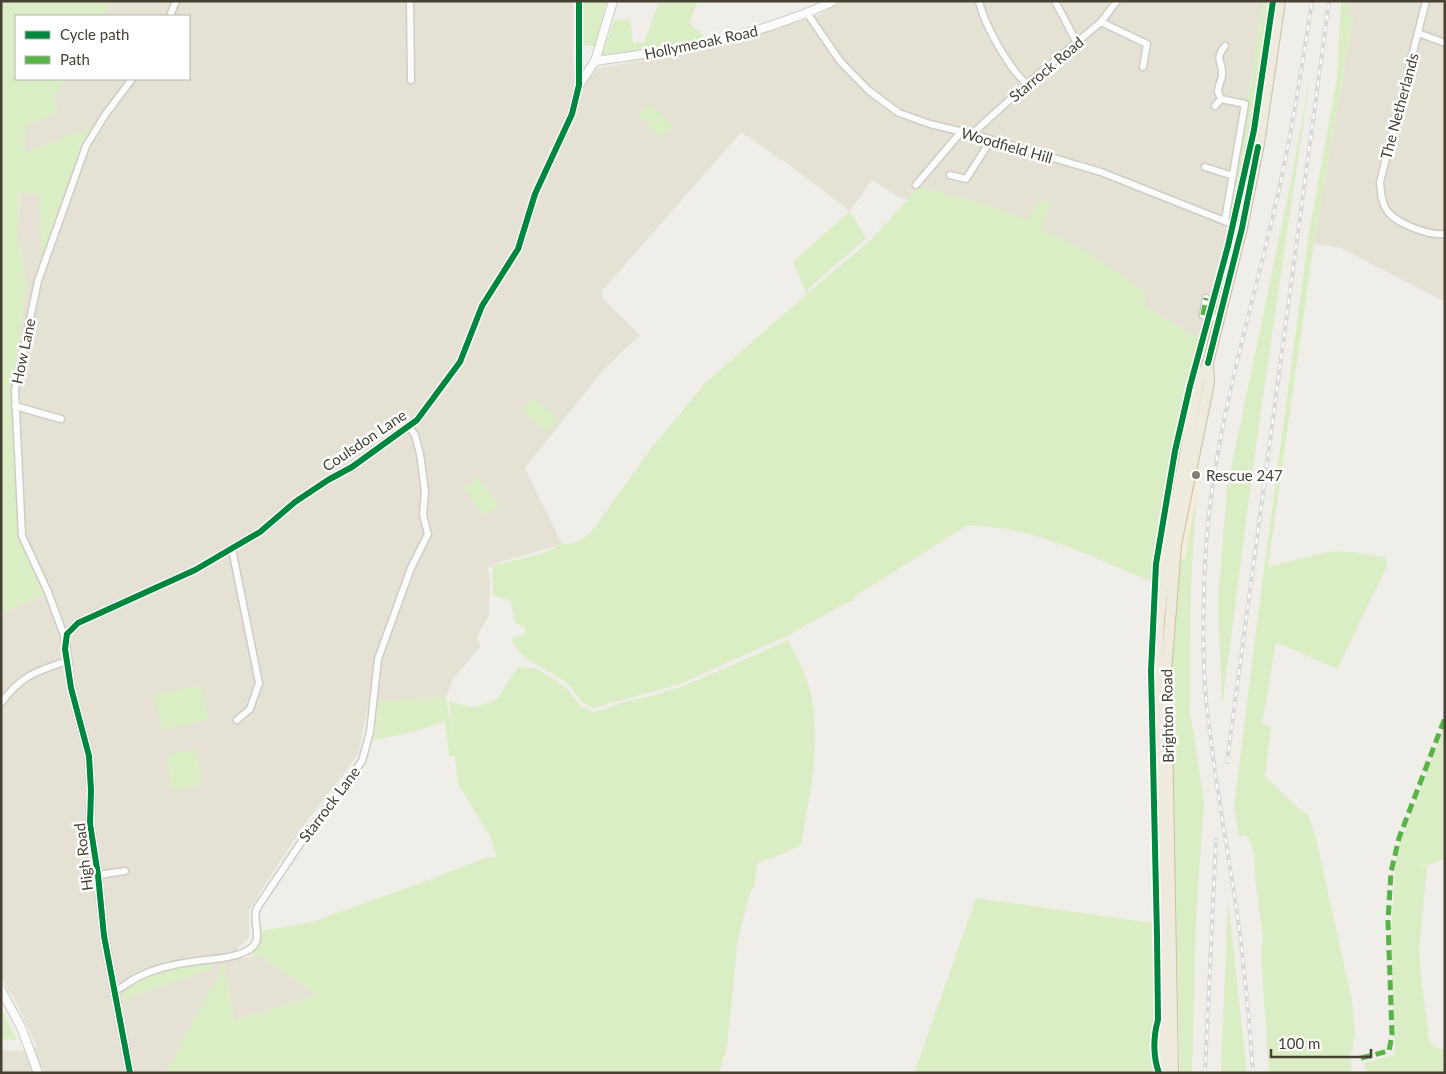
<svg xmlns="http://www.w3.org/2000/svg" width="1446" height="1074" viewBox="0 0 1446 1074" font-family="Lato,sans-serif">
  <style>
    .residential { fill: #e5e1d4 }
    .commercial { fill: #f5ecd9 }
    .green { fill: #daedc5 }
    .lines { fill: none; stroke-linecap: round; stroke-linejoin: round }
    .minor-casing { stroke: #ceccc5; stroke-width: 9 }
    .tertiary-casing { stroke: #ceccc5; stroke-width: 10 }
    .trunk-casing { stroke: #cbbfa0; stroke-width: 12 }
    .minor { stroke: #fdfcfc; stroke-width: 6 }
    .tertiary { stroke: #fdfcfc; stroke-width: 8 }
    .trunk { stroke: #eeeadd; stroke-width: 10 }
    .rail-casing { stroke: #d9d9d8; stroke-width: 4 }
    .rail { stroke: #fff; stroke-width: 2; stroke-dasharray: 5.5; stroke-linecap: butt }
    .quiet { stroke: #57b346; stroke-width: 5; stroke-dasharray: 10 5; stroke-linecap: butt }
    .cycleway-casing { stroke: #fff; stroke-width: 9 }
    .cycleway { stroke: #00873e; stroke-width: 6 }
    .poi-dot { fill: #827e72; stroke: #fff; stroke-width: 2 }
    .labels { text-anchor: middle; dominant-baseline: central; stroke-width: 5; stroke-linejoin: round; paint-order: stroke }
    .street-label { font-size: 15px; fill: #474133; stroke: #fff }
    .poi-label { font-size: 15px; fill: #474133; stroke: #fff; text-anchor: start }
  </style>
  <rect width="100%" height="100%" fill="#f0eee8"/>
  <g class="residential">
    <polygon points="112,1 573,1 573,71 613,66 742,40 819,15 838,1 1263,1 1236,176 1226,226 1230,230 1202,340 1144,306 907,201 904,196 903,200 872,180 850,211 793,168 741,132 602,291 602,297 607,303 640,335 603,370 525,468 562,544 491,565 488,569 490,580 489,615 477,636 480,647 453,679 446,697 369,702 358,755 301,829 249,910 249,937 236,950 240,959 259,955 316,995 234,1021 224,964 166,1073 1,1073 1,1050 20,1051 37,1047 17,1004 1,977 1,613 46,595 25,535 15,406 12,389 27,285 18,234 21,163 24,152 27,124 58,113 54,98 66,79 189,79 189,16 104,16"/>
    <polygon points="1349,1 1445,1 1445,302 1341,248 1314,243 1353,18 1347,13"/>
  </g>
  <polygon class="commercial" points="1193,468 1202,469 1185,559 1178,560"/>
  <g class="green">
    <polygon points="1,1 112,1 104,16 16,16 16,79 66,79 54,98 58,113 27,124 24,152 99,125 70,177 42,260 39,194 19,193 18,234 27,285 12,389 12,417 21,536 46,595 1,613"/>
    <polygon points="582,1 607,1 595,46 583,46"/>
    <polygon points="659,1 698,1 689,23 706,38 676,46 601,56 615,19 630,20 633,43 644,43"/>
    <polygon points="1263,1 1270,1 1250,143 1241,176 1236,212 1231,216 1228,215 1236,176"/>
    <path d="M1341,1h8l-2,12 6,4 -39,226 -46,324 60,-15c20,-2 39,2 58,6l1,8 -50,103 -61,-27 -14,82 9,3 -6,49 34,33 9,5 8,25 36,162 3,33 -2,7v8l-3,5 1,19h-82l-8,-120 2,-15 -8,-61 -1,-24 -5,-14 -3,-3h-7l-5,-29 23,-184 52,-391 28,-154z"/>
    <polygon points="1310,77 1258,430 1222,706 1218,601 1227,488 1290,186"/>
    <polygon points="649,104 673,125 662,137 638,116"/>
    <path d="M919,187l69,18 40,15 13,-22 8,4v1l2,1 -10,25 48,24 58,40 -3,13 58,34c-23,79 -39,160 -49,242 -58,-23 -126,-59 -188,-56l-2,2 -109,69 -1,4 -15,6 -49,28 -109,49 -87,24 -10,-5 -16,-20 -44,-27 -10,-13 -1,-5 14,-4 -1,-7 -10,-4 -4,-22 -18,-6 -1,-29 49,-12 21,-10 12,-1 16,-9 60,-84 55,-67 102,-89 -14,-32 57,-51 16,27 -58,51v4l64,-54z"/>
    <polygon points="533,398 558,418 547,432 522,411"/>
    <polygon points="479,477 499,506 484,516 464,488"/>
    <polygon points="1196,497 1191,582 1190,711 1204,802 1196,918 1192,1073 1180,1073 1170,673 1178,560 1185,559"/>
    <path d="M788,640c6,12 14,25 18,38 19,54 4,113 -5,167l-26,12 -18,6 -2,21 -5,9 -12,45 -11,108 -8,27h-553l58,-110 10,58 82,-26 -57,-40 -6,1 -1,-4 7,-6 1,-15 49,-8 109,-39 67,-26 12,-1 -7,-21 -32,-52 -3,-27 -6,-2 -4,-33 -41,12 -30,6 4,-39 68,-4 7,42 -4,-38 25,7 23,-9 21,-32 18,1 28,18 17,20 12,6 13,-3 21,-8 28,-6 26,-8 70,-30z"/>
    <polygon points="201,685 209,720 162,730 155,695"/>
    <polygon points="1445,724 1445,858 1427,866 1399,855 1427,867 1419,950 1421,976 1429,1040 1433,1047 1445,1050 1445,1073 1366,1073 1365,1063 1395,1055 1391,940 1396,854"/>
    <polygon points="196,750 202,786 172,790 166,755"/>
    <polygon points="976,898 1152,923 1154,1018 1149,1046 1154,1073 914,1073"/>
    <polygon points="1228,900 1247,1073 1221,1073"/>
    <path d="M209,962l5,6 -90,32c-1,-4 -3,-8 0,-12 10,-14 68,-23 85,-26z"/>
    <polygon points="1,1008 17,1040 1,1039"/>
  </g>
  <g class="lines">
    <defs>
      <g id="minor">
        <polyline points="410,1 411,80"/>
        <polyline points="579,1 579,63"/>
        <path d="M979,1c5,23 30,68 48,83"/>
        <polyline points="1055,1 1077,43"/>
        <path d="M1426,1l-46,181c1,10 1,21 8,30 10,12 41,24 57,22"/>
        <polyline points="807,13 840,61 868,90 899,113 930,124 972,134 1101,172 1242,228"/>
        <polyline points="170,16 176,1"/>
        <polyline points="1101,22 1147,44 1143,67"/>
        <polyline points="1418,33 1445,43"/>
        <polyline points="1215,106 1221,99"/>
        <polyline points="972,134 1027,84 1101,22 1117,1"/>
        <polyline points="1205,167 1233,176"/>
        <polyline points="950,175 966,179 991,140"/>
        <polyline points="916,185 961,132"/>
        <path d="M1225,220l20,-116 -24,-5 -3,-7c0,-6 3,-11 4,-16 2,-14 -9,-15 3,-30"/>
        <polyline points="1206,298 1203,315 1220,320"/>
        <polyline points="15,406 61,419"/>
        <polyline points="232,549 259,683 250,709 237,720"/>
        <polyline points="65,638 48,592 22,536 15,390 38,281 86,146 105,115 132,79"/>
        <polyline points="65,639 70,630 78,623 195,570 260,532 295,502 328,480 352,467 417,420 460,362 482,306 518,249 535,194 572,114 579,85"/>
        <path d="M1,703c21,-28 34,-31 66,-42"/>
        <polyline points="98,875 125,871"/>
        <path d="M115,991c8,-4 15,-10 23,-14 18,-9 41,-14 60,-16 14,-2 51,-3 58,-19 4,-10 -4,-23 1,-34l53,-79 33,-41 19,-27 8,-29 8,-73 33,-91 17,-34 -5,-19 2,-23 -5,-38 -5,-19 -6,-8"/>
      </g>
      <g id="tertiary">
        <path d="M595,61c67,-9 132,-18 195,-42 14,-5 29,-10 43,-18"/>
        <polyline points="579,83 579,63"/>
        <polyline points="579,85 595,61 613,1"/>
        <polyline points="65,639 71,688 89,756 91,790 90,824 98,875 104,936 130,1073"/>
        <polyline points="1,990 21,1027 38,1073"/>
      </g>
      <g id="trunk">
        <polyline points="1164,1073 1157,672 1159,620 1168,544 1199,380 1208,363 1242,228 1259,144 1280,1"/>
        <polyline points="1173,1073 1166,672 1176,545 1209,383 1208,364"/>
      </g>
    </defs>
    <use href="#minor" class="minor-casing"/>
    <use href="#tertiary" class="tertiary-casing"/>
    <use href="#trunk" class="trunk-casing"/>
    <use href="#minor" class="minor"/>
    <use href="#tertiary" class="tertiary"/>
    <use href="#trunk" class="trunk"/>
    <defs>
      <g id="rail">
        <polyline points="1227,762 1329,1"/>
        <polyline points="1205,1073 1216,840"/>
        <path d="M1253,1073c-4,-56 -9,-113 -17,-168 -11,-69 -23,-137 -30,-206 -4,-50 -3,-102 0,-152 8,-113 41,-221 67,-331 17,-71 28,-143 39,-215"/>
      </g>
    </defs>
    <use href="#rail" class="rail-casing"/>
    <use href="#rail" class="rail"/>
    <g class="quiet">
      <polyline points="1203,315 1206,298"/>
      <polyline points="1361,1058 1389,1051 1392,1035 1388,921 1391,872 1399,838 1445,718"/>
    </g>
    <defs>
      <g id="cycleway">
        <polyline points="1208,363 1242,228 1258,147"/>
        <polyline points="130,1073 104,936 98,875 90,824 91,790 89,756 71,688 65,649 67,634 78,623 195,570 260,532 295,502 328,480 352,467 417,420 460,362 482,306 518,249 535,194 572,114 579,85 579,1"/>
        <path d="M1159,1073c-6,-16 -6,-36 -1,-53l-1,-84 -6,-265 5,-107 19,-113 15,-65 38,-140 26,-116 19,-129"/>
      </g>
    </defs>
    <use href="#cycleway" class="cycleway-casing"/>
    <use href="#cycleway" class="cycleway"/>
  </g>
  <circle class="poi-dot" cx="1196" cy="475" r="5"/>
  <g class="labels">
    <g class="street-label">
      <text transform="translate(701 42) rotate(-12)">Hollymeoak Road</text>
      <text transform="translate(1046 69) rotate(-40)">Starrock Road</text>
      <text transform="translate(1399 106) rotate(-75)">The Netherlands</text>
      <text transform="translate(1007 145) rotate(16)">Woodfield Hill</text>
      <text transform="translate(23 351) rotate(-78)">How Lane</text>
      <text transform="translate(364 440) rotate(-34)">Coulsdon Lane</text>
      <text transform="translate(1167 716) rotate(-91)">Brighton Road</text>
      <text transform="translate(329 804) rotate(-53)">Starrock Lane</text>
      <text transform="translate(83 857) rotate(-97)">High Road</text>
    </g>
    <g class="poi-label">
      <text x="1206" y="475">Rescue 247</text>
    </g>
  </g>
  <rect width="1446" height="1074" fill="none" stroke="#474133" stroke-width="5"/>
  <rect x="15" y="15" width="175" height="65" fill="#ffffff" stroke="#b5b3ad"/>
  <rect x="25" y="31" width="25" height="8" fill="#00873e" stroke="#b5b3ad"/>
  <text x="60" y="40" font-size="15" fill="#474133">Cycle path</text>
  <rect x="25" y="56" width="25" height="8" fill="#57b346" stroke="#b5b3ad"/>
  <text x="60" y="65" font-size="15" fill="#474133">Path</text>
  <path d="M1271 1049v8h100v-8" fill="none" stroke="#474133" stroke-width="2.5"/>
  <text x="1278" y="1049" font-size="15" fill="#474133" stroke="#ffffff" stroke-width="4" paint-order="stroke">100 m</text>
</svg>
